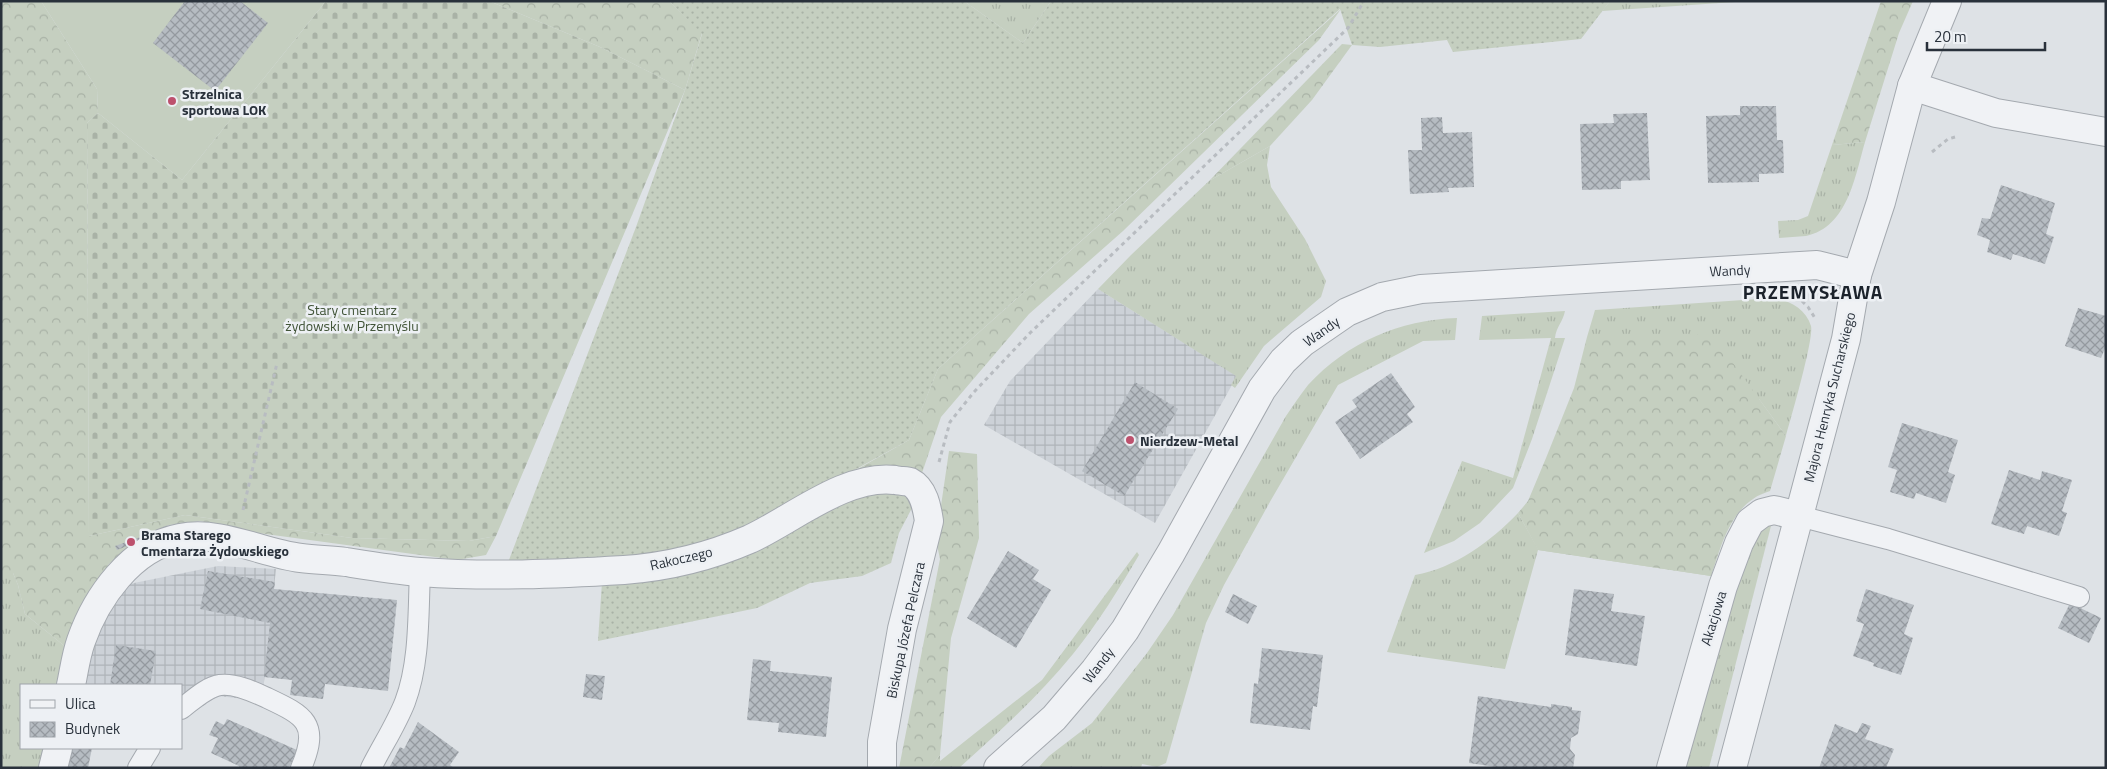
<svg xmlns="http://www.w3.org/2000/svg" width="2107" height="769" viewBox="0 0 2107 769" font-family="'Titillium Web',sans-serif">
  <style>
    .industrial { fill: url(#industrial-grid) }
    .grass { fill: url(#grass-tufts) }
    .forest { fill: url(#forest-crowns) }
    .cemetery { fill: url(#cemetery-stones) }
    .garden { fill: url(#garden-dots) }
    .pitch { fill: #c5cfc0 }
    .building { fill: url(#building-cross-hatch) }
    .lines { fill: none; stroke-linecap: round; stroke-linejoin: round }
    .lane-casing { stroke: #a4a9af; stroke-width: 22 }
    .street-casing { stroke: #a4a9af; stroke-width: 30 }
    .path { stroke: #b8bcc1; stroke-width: 3; stroke-dasharray: 4 4; stroke-linecap: butt }
    .lane { stroke: #f0f2f5; stroke-width: 20 }
    .street { stroke: #f0f2f5; stroke-width: 28 }
    .poi-dot { fill: #bd516d; stroke: #edf0f4; stroke-width: 2 }
    .labels { text-anchor: middle; dominant-baseline: central; stroke-width: 5; stroke-linejoin: round; paint-order: stroke }
    .poi-label { font-size: 14px; font-weight: bold; fill: #29313b; stroke: #edf0f4; text-anchor: start }
    .street-label { font-size: 14px; fill: #29313b; stroke: #edf0f4 }
    .park-label { font-size: 14px; fill: #415438; stroke: #edf0f4 }
    .district-label { font-size: 19px; font-weight: bold; letter-spacing: 1px; fill: #1b222b; stroke: #edf0f4 }
  </style>
  <defs>
    <pattern id="industrial-grid" width="8" height="8" patternUnits="userSpaceOnUse" patternTransform="scale(1.25)"><rect width="8" height="8" fill="#ccd1d7"/><path d="M0 4h8M4 0v8" fill="none" stroke="#afb4b9"/></pattern>
    <pattern id="grass-tufts" width="24" height="20" patternUnits="userSpaceOnUse" patternTransform="scale(1.25)"><rect width="24" height="20" fill="#c5cfc0"/><path d="M3 7l-1-3M5 7V3M7 7l1-3M15 17l-1-3M17 17v-4M19 17l1-3" fill="none" stroke="#a9b2a6"/></pattern>
    <pattern id="forest-crowns" width="20" height="18" patternUnits="userSpaceOnUse" patternTransform="scale(1.25)"><rect width="20" height="18" fill="#c5cfc0"/><path d="M2 6a3 3 0 1 1 6 0M12 15a3 3 0 1 1 6 0" fill="none" stroke="#a9b2a6"/></pattern>
    <pattern id="cemetery-stones" width="16" height="16" patternUnits="userSpaceOnUse" patternTransform="scale(1.25)"><rect width="16" height="16" fill="#c5cfc0"/><path d="M2 7V4a2 2 0 0 1 4 0v3zM10 15v-3a2 2 0 0 1 4 0v3z" fill="#a9b2a6"/></pattern>
    <pattern id="garden-dots" width="8" height="8" patternUnits="userSpaceOnUse" patternTransform="scale(1.25)"><rect width="8" height="8" fill="#c5cfc0"/><path d="M2 2h.1M6 6h.1" fill="none" stroke="#a9b2a6" stroke-width="1.8" stroke-linecap="round"/></pattern>
    <pattern id="building-cross-hatch" width="8" height="8" patternUnits="userSpaceOnUse" patternTransform="scale(1.25)"><rect width="8" height="8" fill="#b6bcc2"/><path d="M0 0l8 8M0 8l8-8" fill="none" stroke="#94999f"/></pattern>
  </defs>
  <rect width="100%" height="100%" fill="#dee2e6"/>
  <g class="industrial">
    <polygon points="1098,289 1237,376 1155,523 984,425 1010,381"/>
    <polygon points="218,566 276,569 262,701 218,696 194,712 181,710 181,685 84,685 91,651 103,616 129,584"/>
  </g>
  <g class="grass">
    <polygon points="964,1 1051,1 1023,43"/>
    <polygon points="1610,1 1750,1 1602,11"/>
    <path d="M1865,142c-10,34 -17,85 -59,94 -9,1 -18,1 -27,2l-1,-17 20,-1 10,-4 24,-71z"/>
    <polygon points="1270,146 1267,165 1271,187 1305,239 1326,281 1321,297 1264,346 1235,388 1231,385 1236,376 1098,289 1131,255 1209,181"/>
    <path d="M1773,298c16,2 33,11 38,28 3,13 -20,92 -25,110l-27,-37 -48,177 -173,-26 -33,119 -118,-17 28,-77c40,-7 75,-33 103,-62l20,36 63,-212h-14l8,-27z"/>
    <path d="M1565,311c-2,11 -9,16 -10,27h10l-33,101 -19,49 -33,35 -26,18 -30,12 38,-92 51,17 38,-140 -72,2 3,-24z"/>
    <path d="M1457,318l-2,22 -32,1 -85,44 -67,115 -47,85 -18,38 -40,140 -9,4 -15,-3 -1,4h-103l11,-12 43,-33 55,-70 26,-38 113,-199c7,-10 14,-21 22,-31 40,-43 91,-65 149,-67z"/>
    <polygon points="1772,522 1709,768 1685,768 1737,579 1764,525"/>
    <path d="M1137,552l2,3c-20,34 -41,68 -66,99 -34,42 -74,78 -114,114h-30l11,-13v6l102,-81z"/>
    <polygon points="1,573 13,573 18,585 25,614 67,648 59,685 21,685 21,748 45,748 41,768 1,768"/>
  </g>
  <g class="forest">
    <polygon points="1,1 41,1 97,89 98,113 87,123 89,536 185,515 352,538 469,541 496,536 486,555 457,560 258,533 200,521 169,525 145,535 109,564 87,598 67,648 25,614 18,585 13,573 1,573"/>
    <polygon points="489,1 669,1 702,33 685,90 600,47"/>
    <polygon points="1881,1 1913,1 1899,33 1865,142 1832,145"/>
    <polygon points="1341,9 1319,40 1123,231 1029,314 941,417 922,473 899,469 838,480 909,440 938,369"/>
    <polygon points="1342,44 1352,45 1312,100 1270,146 1209,181"/>
    <path d="M1712,334l74,102 -16,55c-5,2 -12,4 -17,8 -25,17 -33,51 -42,77l-173,-26 -20,-37 10,-12 18,-43 28,-70 13,-51z"/>
    <polygon points="949,451 977,454 979,538 951,638 940,755 929,768 899,768 940,559 936,540"/>
  </g>
  <polygon class="cemetery" points="326,1 489,1 600,47 685,90 496,536 469,541 352,538 185,515 89,536 87,123 98,113 182,180"/>
  <g class="garden">
    <polygon points="669,1 964,1 1023,43 1051,1 1610,1 1581,39 1453,52 1447,40 1380,47 1352,45 1340,9 938,369 909,440 742,532 645,559 507,565 636,227 685,90 702,34"/>
    <polygon points="900,489 913,506 899,533 891,563 862,576 810,583 757,608 598,641 602,582 768,542 869,492"/>
  </g>
  <polygon class="pitch" points="41,1 326,1 182,180 98,113 97,89"/>
  <g class="building">
    <polygon points="185,1 240,1 268,23 215,91 153,43"/>
    <polygon points="1740,106 1776,106 1777,140 1783,140 1784,173 1759,174 1759,182 1708,183 1706,116 1740,115"/>
    <polygon points="1647,113 1650,180 1621,181 1621,189 1582,190 1580,124 1614,123 1613,114"/>
    <polygon points="1442,117 1443,133 1472,132 1474,187 1448,188 1449,192 1410,194 1408,150 1422,150 1421,118"/>
    <polygon points="2001,185 2055,203 2046,234 2054,237 2045,264 2013,254 2011,260 1987,252 1990,240 1977,235 1982,218 1990,219"/>
    <polygon points="2078,308 2106,316 2106,346 2101,358 2065,346"/>
    <polygon points="1391,373 1415,407 1407,414 1413,422 1360,459 1335,422 1357,407 1352,400"/>
    <polygon points="1135,382 1178,409 1124,496 1082,471"/>
    <polygon points="1902,423 1958,440 1948,472 1955,475 1946,503 1916,493 1914,499 1890,492 1897,470 1888,467"/>
    <polygon points="2009,470 2040,480 2042,471 2072,480 2062,511 2067,513 2059,536 2027,526 2024,534 1991,524"/>
    <polygon points="146,535 148,538 117,550 115,546"/>
    <polygon points="1008,551 1039,570 1033,579 1051,590 1016,648 967,618"/>
    <polygon points="208,571 275,582 274,589 397,600 388,691 325,684 323,699 290,695 292,680 264,677 270,623 200,609"/>
    <polygon points="1574,589 1614,594 1611,611 1645,616 1637,666 1565,655"/>
    <polygon points="1866,589 1914,605 1904,634 1913,638 1901,675 1873,666 1874,663 1853,656 1864,624 1856,621"/>
    <polygon points="1233,594 1257,606 1248,624 1225,612"/>
    <polygon points="2070,603 2101,618 2089,643 2058,628"/>
    <polygon points="116,645 156,651 150,685 110,685"/>
    <polygon points="1262,648 1323,655 1317,707 1313,706 1310,730 1250,723 1254,683 1258,684"/>
    <polygon points="753,659 771,661 770,671 832,677 826,737 778,732 779,723 747,720"/>
    <polygon points="586,674 605,676 602,700 583,697"/>
    <polygon points="1478,696 1551,707 1551,704 1572,707 1572,710 1581,711 1578,734 1571,738 1570,749 1575,755 1573,768 1503,768 1469,763"/>
    <polygon points="227,719 297,750 289,768 239,768 239,766 211,753 218,738 209,735 216,721 224,725"/>
    <polygon points="418,722 459,752 450,765 454,768 389,768 400,747 404,749"/>
    <polygon points="1862,723 1871,726 1865,739 1894,749 1886,768 1819,768 1835,724 1857,733"/>
    <polygon points="72,748 92,748 88,768 68,768"/>
  </g>
  <g class="lines">
    <defs>
      <g id="lane">
        <polyline points="1799,516 1888,539 2079,597"/>
        <path d="M181,709c11,-8 25,-22 39,-24 14,-2 32,6 45,12 38,18 56,25 36,71"/>
        <polyline points="138,768 150,748"/>
        <path d="M371,768c11,-22 25,-43 34,-66 15,-40 13,-87 15,-130"/>
      </g>
      <g id="street">
        <polyline points="1912,86 1996,113 2106,132"/>
        <path d="M71,685c3,-14 5,-30 10,-44 15,-43 50,-94 99,-103 41,-8 81,15 121,20 15,2 30,2 45,4 25,4 49,8 74,10 68,5 137,2 204,-2 42,-3 87,-14 126,-31 43,-20 96,-65 145,-59 4,1 12,1 15,2 14,7 17,26 19,39l-27,108 -20,113v26"/>
        <polyline points="53,768 58,748"/>
        <polyline points="998,768 1054,718 1095,670 1125,630 1171,553 1262,389 1283,361 1302,343 1347,312 1382,297 1421,289 1817,265 1857,275"/>
        <polyline points="1671,768 1723,586 1739,543 1750,522 1762,513 1774,510 1799,516"/>
        <polyline points="1732,768 1846,339 1857,275 1881,202 1912,86 1947,1"/>
      </g>
    </defs>
    <use href="#lane" class="lane-casing"/>
    <use href="#street" class="street-casing"/>
    <g class="path">
      <polyline points="1932,152 1948,139 1955,137"/>
      <polyline points="1802,301 1808,307 1815,318"/>
      <polyline points="939,462 950,422 974,392 1030,333 1348,28 1364,1"/>
      <polyline points="243,510 277,363"/>
    </g>
    <use href="#lane" class="lane"/>
    <use href="#street" class="street"/>
  </g>
  <g class="poi-dot">
    <circle cx="172" cy="101" r="5"/>
    <circle cx="1130" cy="440" r="5"/>
    <circle cx="131" cy="542" r="5"/>
  </g>
  <g class="labels">
    <g class="poi-label">
      <text x="182" y="93">Strzelnica<tspan x="182" dy="16">sportowa LOK</tspan></text>
      <text x="1140" y="440">Nierdzew-Metal</text>
      <text x="141" y="534">Brama Starego<tspan x="141" dy="16">Cmentarza Żydowskiego</tspan></text>
    </g>
    <g class="street-label">
      <text transform="translate(1730 270) rotate(-3)">Wandy</text>
      <text transform="translate(1321 331) rotate(-35)">Wandy</text>
      <text transform="translate(1829 397) rotate(-76)">Majora Henryka Sucharskiego</text>
      <text transform="translate(681 558) rotate(-13)">Rakoczego</text>
      <text transform="translate(1713 618) rotate(-73)">Akacjowa</text>
      <text transform="translate(905 630) rotate(-78)">Biskupa Józefa Pelczara</text>
      <text transform="translate(1098 665) rotate(-52)">Wandy</text>
    </g>
    <g class="park-label">
      <text x="352" y="309">Stary cmentarz<tspan x="352" dy="16">żydowski w Przemyślu</tspan></text>
    </g>
    <g class="district-label">
      <text x="1813" y="291">PRZEMYSŁAWA</text>
    </g>
  </g>
  <rect width="2107" height="769" fill="none" stroke="#29313b" stroke-width="5"/>
  <rect x="20" y="684" width="162" height="65" fill="#edf0f4" stroke="#9fa4aa"/>
  <rect x="30" y="700" width="25" height="8" fill="#f0f2f5" stroke="#9fa4aa"/>
  <text x="65" y="709" font-size="15" fill="#29313b">Ulica</text>
  <rect x="30" y="722" width="25" height="15" fill="url(#building-cross-hatch)" stroke="#9fa4aa"/>
  <text x="65" y="734" font-size="15" fill="#29313b">Budynek</text>
  <path d="M1927 42v8h118v-8" fill="none" stroke="#29313b" stroke-width="2.5"/>
  <text x="1934" y="42" font-size="15" fill="#29313b" stroke="#edf0f4" stroke-width="4" paint-order="stroke">20 m</text>
</svg>
